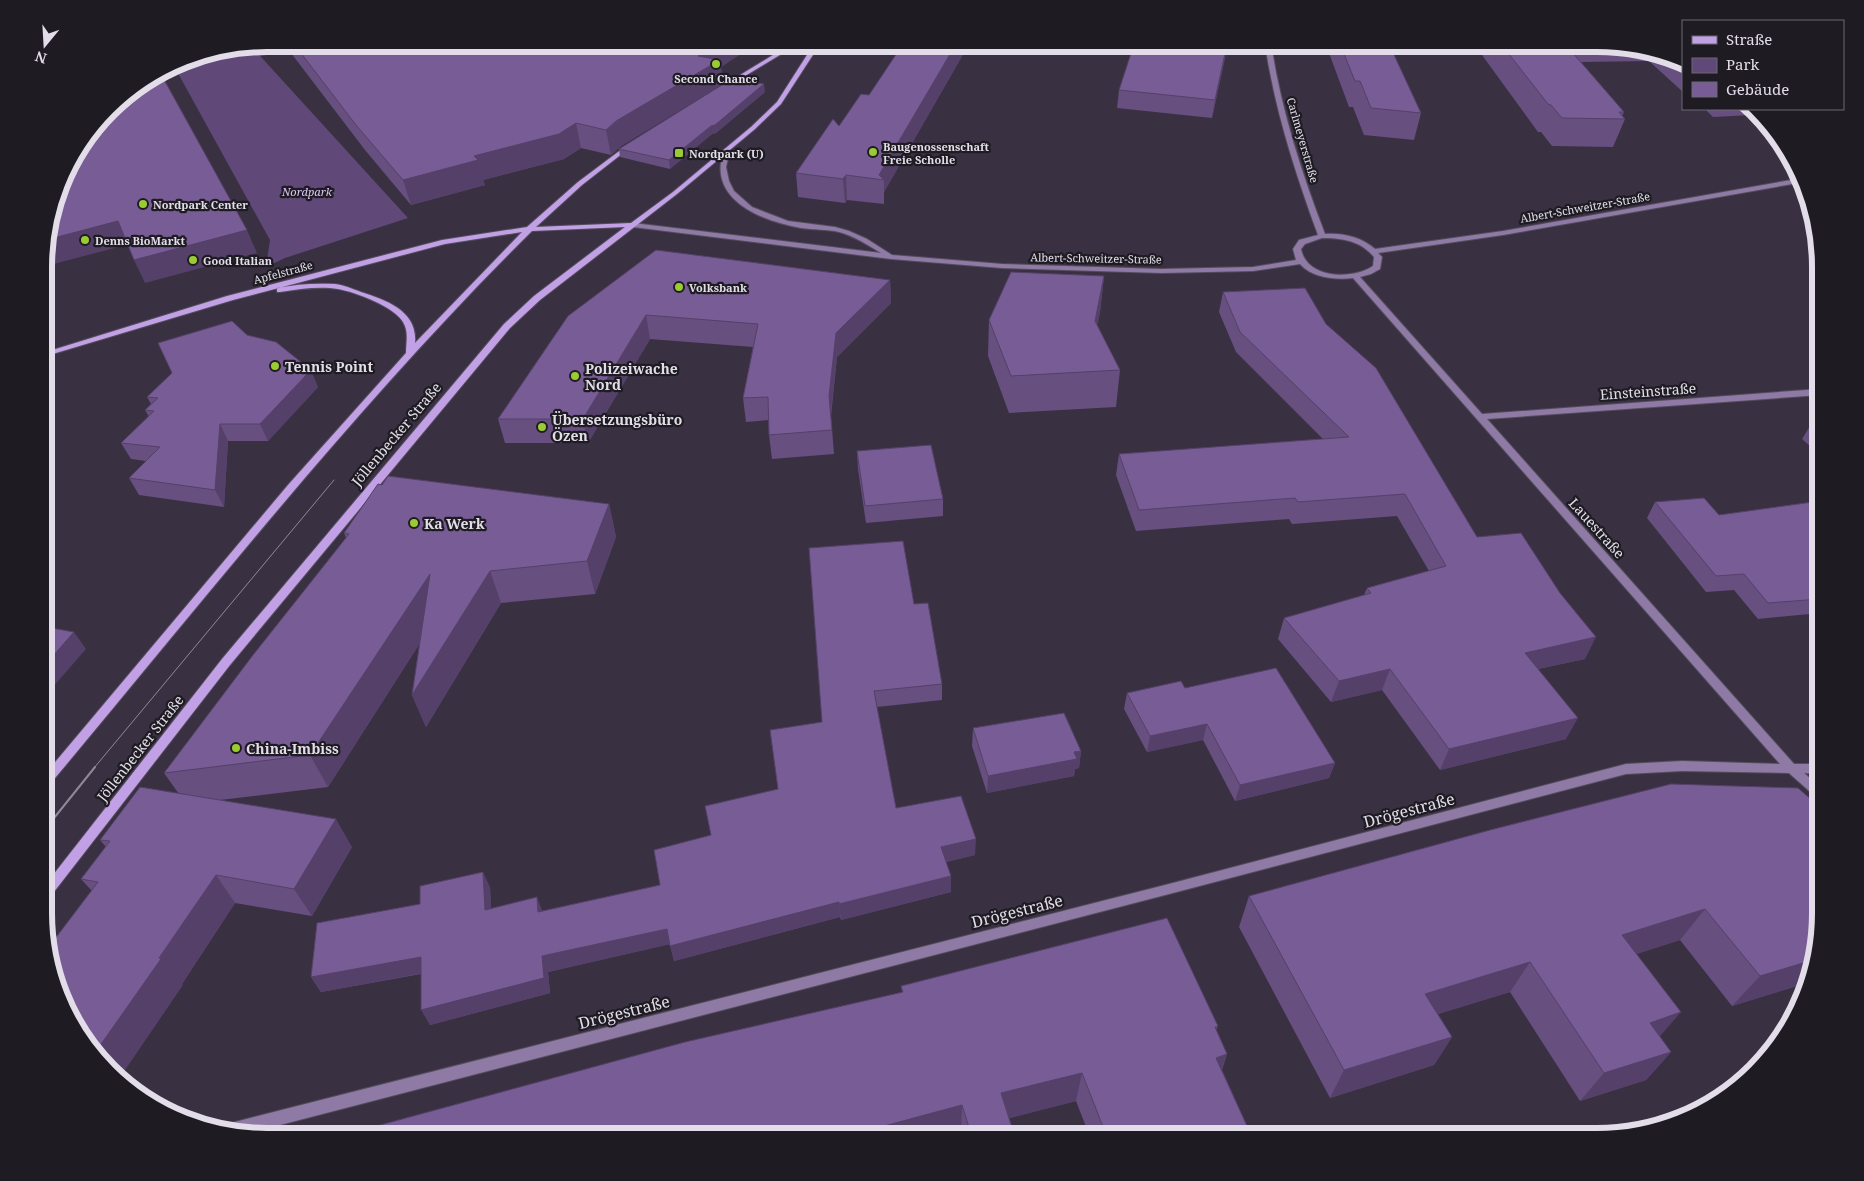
<svg xmlns="http://www.w3.org/2000/svg" width="1864" height="1181" viewBox="0 0 1864 1181" font-family="'Noto Serif',serif">
  <style>
    .green { fill: #604878 }
    .lines { fill: none; stroke-linecap: round; stroke-linejoin: round }
    .street-casing { stroke: #544d5d; stroke-width: 2 }
    .secondary-casing { stroke: #544d5d; stroke-width: 2 }
    .street { fill: #8e7aa5; fill-rule: evenodd }
    .secondary { fill: #c1a0e5; fill-rule: evenodd }
    .tram-far1 { stroke: #8f8896; stroke-width: 1 }
    .tram { stroke: #8f8896; stroke-width: 2 }
    .wall { fill: #674f80 }
    .shaded-wall { fill: #544068 }
    .building { fill: #785c95; stroke: #544068 }
    .poi-dot { fill: #9bcb32; stroke: #1e1b23; stroke-width: 2 }
    .labels { text-anchor: middle; dominant-baseline: central; stroke-width: 4.5; stroke-linejoin: round; paint-order: stroke }
    .far-poi-label { font-size: 11px; font-weight: bold; fill: #e2dde8; stroke: #1e1b23; text-anchor: start }
    .far-street-label { font-size: 11px; fill: #e2dde8; stroke: #1e1b23 }
    .far-park-label { font-size: 11px; font-style: italic; fill: #dfc7fa; stroke: #1e1b23 }
    .poi-label { font-size: 14px; font-weight: bold; fill: #e2dde8; stroke: #1e1b23; text-anchor: start }
    .street-label { font-size: 14px; fill: #e2dde8; stroke: #1e1b23 }
    .near-street-label { font-size: 16px; fill: #e2dde8; stroke: #1e1b23 }
    .rim { fill: none; stroke: #e2dde8; stroke-width: 6 }
  </style>
  <rect width="100%" height="100%" fill="#393142"/>
  <polygon class="green" points="252,47 408,218 285,258 266,267 270,240 174,66 182,61"/>
  <g class="lines">
    <defs>
      <g id="street">
        <path d="M1265,44h6v2l72,2 3,2 -3,2 -71,-2c10,63 30,124 53,184 18,-1 36,3 50,15l128,-18 294,-52 1,4 -295,52 -125,18 4,4 -2,12 -9,5 -11,3 122,137 338,-25v6l-333,24 307,345h26v10l-16,-1 16,14v12l-4,-2 -27,-24 -107,-2 -56,3 -457,120 -924,240 -24,-4 1,-4 5,-2 942,-240 457,-120 56,-3 98,3 -427,-486c-17,2 -41,0 -53,-14l-47,7 -91,2 -160,-5 -111,-9 -258,-32 -4,-2 4,-2 248,30c-13,-8 -27,-17 -42,-21 -12,-3 -25,-2 -38,-4 -39,-7 -95,-28 -77,-78l3,-2 3,2 -4,17 3,14 5,10 18,16 36,14 47,6 14,4 18,8 25,16 110,9 160,5 91,-2 43,-7 -3,-11 6,-9 19,-5c-23,-63 -43,-125 -53,-191zM1322,238c21,0 39,3 52,19l-1,9c-21,14 -66,13 -72,-17l4,-5z"/>
        <polygon points="1412,44 1429,44 1426,46 1380,51 1377,49 1380,47"/>
      </g>
      <g id="secondary">
        <polygon points="791,44 798,44 727,87 722,86"/>
        <path d="M814,44h6l-39,60 -26,25 -78,65 -137,106 -30,28 -280,337 -180,232 -4,1v-14l176,-225 282,-335 30,-28 91,-69 -93,4c-174,172 -325,366 -482,553l-4,2v-13l242,-288 118,-132c0,-11 3,-21 -3,-31 -8,-15 -48,-30 -65,-33 -18,-3 -39,0 -58,3h-3v-4c19,-4 39,-5 58,-4 9,1 18,5 26,8 25,8 57,19 54,51l107,-111 -77,12 -212,56 -187,56v-4l181,-56 215,-56 85,-13 51,-45 52,-39 3,2 -1,1 -50,39 -46,42 95,-4 42,-31 78,-65 26,-25z"/>
      </g>
    </defs>
    <use href="#street" class="street-casing"/>
    <use href="#secondary" class="secondary-casing"/>
    <use href="#street" class="street"/>
    <use href="#secondary" class="secondary"/>
    <polyline class="tram-far1" points="94,768 334,480"/>
    <polyline class="tram" points="46,828 95,767"/>
  </g>
  <g class="wall">
    <polygon points="288,44 755,44 721,67 723,84 621,146 611,155 581,148 564,159 483,180 485,185 411,205 365,150 291,53"/>
    <polygon points="969,44 884,192 884,204 847,200 845,203 798,197 796,173 869,95"/>
    <polygon points="1228,44 1212,118 1117,108 1119,90"/>
    <polygon points="1325,44 1389,44 1421,113 1414,140 1364,135 1353,107 1349,107 1329,53 1330,45 1326,45"/>
    <polygon points="1474,44 1597,44 1668,56 1683,63 1683,92 1649,61 1581,62 1624,112 1622,116 1625,119 1613,147 1552,146 1541,132 1538,132"/>
    <polygon points="765,92 716,133 712,134 670,169 620,157 619,149"/>
    <polygon points="1700,109 1746,109 1752,115 1713,117 1706,110 1701,110"/>
    <polygon points="1104,276 1100,312 1097,325 1120,370 1116,407 1009,413 988,356 989,320"/>
    <polygon points="890,280 891,303 837,357 831,416 834,454 772,459 769,435 769,420 746,422 743,398 753,347 650,339 588,443 505,443 498,419 568,316"/>
    <polygon points="1223,292 1326,324 1477,537 1585,659 1538,669 1566,739 1440,770 1382,690 1331,702 1278,639 1284,618 1364,595 1367,588 1429,571 1397,516 1292,524 1289,519 1136,531 1116,475 1119,454 1323,439 1236,352 1219,312"/>
    <polygon points="247,335 318,387 268,441 228,441 224,507 139,495 129,478 146,461 131,459 121,443 149,417 145,410 151,404 147,397"/>
    <polygon points="1820,410 1820,455 1802,439"/>
    <polygon points="857,451 943,499 943,516 866,523 858,469"/>
    <polygon points="1820,501 1820,613 1758,619 1734,590 1706,592 1647,518 1655,502 1719,515"/>
    <polygon points="609,504 616,537 595,594 501,603 426,727 412,695 420,643 328,787 220,800 352,847 312,916 235,903 182,984 183,985 92,891 81,879 106,847 100,840 179,794 164,773 346,538 344,533"/>
    <polygon points="914,604 942,684 942,700 877,707 896,808 975,855 946,862 951,892 841,920 840,917 674,961 670,944 548,972 550,993 430,1025 421,974 321,992 311,977 420,904 490,887 491,909 542,911 660,885 711,835 778,789 822,722"/>
    <polygon points="1127,693 1335,763 1329,778 1235,801 1203,740 1147,752 1124,709"/>
    <polygon points="973,728 1081,751 1079,768 1075,769 1074,776 987,793 972,746"/>
    <polygon points="1820,807 1797,986 1732,1006 1680,940 1636,954 1660,1036 1671,1052 1646,1080 1580,1101 1510,992 1438,1014 1452,1037 1434,1065 1330,1098 1239,927 1249,896"/>
    <polygon points="901,986 1218,1026 1216,1030 1227,1054 1222,1070 1252,1137 1090,1137 1076,1101 1009,1118 1015,1137 962,1137 902,992"/>
  </g>
  <g class="shaded-wall">
    <polygon points="717,44 755,44 721,67 723,84 621,146 611,155 606,130 698,56"/>
    <polygon points="956,44 969,44 884,192 884,180 879,175"/>
    <polygon points="1227,44 1228,44 1212,118 1215,100"/>
    <polygon points="764,84 765,92 716,133 712,134 670,169 669,160"/>
    <polygon points="576,123 581,148 564,159 483,180 485,185 411,205 403,180 474,156"/>
    <polygon points="846,175 847,200 845,203 843,179"/>
    <polygon points="118,221 130,244 46,266 46,240"/>
    <polygon points="247,230 257,253 145,283 134,260"/>
    <polygon points="1104,276 1100,312 1091,358 1095,321"/>
    <polygon points="890,280 891,303 837,357 830,420 829,396 836,333"/>
    <polygon points="646,315 650,339 588,443 583,419"/>
    <polygon points="311,370 318,387 268,441 260,424"/>
    <polygon points="220,424 228,441 224,507 215,490"/>
    <polygon points="609,504 616,537 595,594 587,561"/>
    <polygon points="490,571 501,603 426,727 412,695"/>
    <polygon points="430,574 443,607 328,787 310,755"/>
    <polygon points="74,632 86,649 46,695 46,664"/>
    <polygon points="1596,637 1585,659 1515,674 1525,653"/>
    <polygon points="1390,669 1382,690 1331,702 1339,681"/>
    <polygon points="1578,718 1566,739 1440,770 1449,749"/>
    <polygon points="1207,724 1203,740 1147,752 1150,736"/>
    <polygon points="1081,751 1079,768 1075,769 1074,776 987,793 988,776"/>
    <polygon points="1335,763 1329,778 1235,801 1240,785"/>
    <polygon points="336,819 352,847 312,916 294,889"/>
    <polygon points="976,839 975,855 941,863 941,847"/>
    <polygon points="483,872 490,887 492,926 485,910"/>
    <polygon points="216,875 235,903 182,984 183,985 121,1076 97,1050"/>
    <polygon points="951,876 951,892 841,920 839,904"/>
    <polygon points="537,897 543,913 538,912"/>
    <polygon points="839,902 840,917 674,961 670,946"/>
    <polygon points="1705,909 1680,940 1600,966 1622,935"/>
    <polygon points="667,929 671,944 548,972 550,993 430,1025 421,1010 542,956"/>
    <polygon points="1819,930 1816,948 1808,935"/>
    <polygon points="421,957 429,972 321,992 311,977"/>
    <polygon points="1813,960 1811,972 1797,986 1732,1006 1760,976"/>
    <polygon points="1530,962 1510,992 1408,1023 1425,994"/>
    <polygon points="1681,1012 1655,1042 1650,1023"/>
    <polygon points="1452,1037 1434,1065 1330,1098 1344,1070"/>
    <polygon points="1671,1052 1646,1080 1580,1101 1604,1073"/>
    <polygon points="1227,1054 1217,1082 1216,1058"/>
    <polygon points="1082,1073 1076,1101 999,1121 1001,1093"/>
    <polygon points="962,1105 961,1132 943,1137 862,1137 862,1132"/>
  </g>
  <g class="building">
    <polygon points="294,44 717,44 698,56 720,60 616,121 606,130 576,123 559,134 474,156 478,160 403,180 356,125"/>
    <polygon points="903,44 956,44 879,175 884,180 846,175 843,179 796,173 833,119 839,126 861,94 869,95"/>
    <polygon points="1134,44 1227,44 1215,100 1119,90"/>
    <polygon points="1340,44 1389,44 1421,113 1371,108 1360,81 1355,81"/>
    <polygon points="1501,44 1565,44 1624,112 1619,112 1625,119 1562,118 1551,105 1548,104"/>
    <polygon points="161,74 247,230 134,260 118,221 46,240 67,168 120,100"/>
    <polygon points="733,78 764,84 715,125 711,126 669,160 619,149"/>
    <polygon points="656,250 890,280 836,333 829,396 832,430 769,435 768,397 743,398 758,324 646,315 583,419 498,419 568,316"/>
    <polygon points="1011,272 1104,276 1095,321 1120,370 1011,376 989,320"/>
    <polygon points="1305,288 1326,324 1376,368 1477,537 1521,533 1560,593 1596,637 1525,653 1578,718 1449,749 1390,669 1339,681 1284,618 1371,593 1367,588 1446,566 1405,494 1298,502 1295,498 1139,510 1119,454 1349,437 1240,332 1223,292"/>
    <polygon points="232,321 247,335 276,342 311,370 260,424 220,424 215,490 129,478 160,447 121,443 154,411 145,410 158,398 147,397 172,373 158,343"/>
    <polygon points="931,445 943,499 865,506 857,451"/>
    <polygon points="388,476 609,504 587,561 490,571 412,695 430,574 310,755 164,773 253,655 349,534 344,533 378,484 382,485"/>
    <polygon points="1704,498 1719,515 1820,501 1820,599 1768,603 1744,574 1716,576 1655,502"/>
    <polygon points="903,541 914,604 928,603 942,684 874,691 896,808 961,796 976,839 941,847 951,876 839,904 839,902 670,946 667,929 542,956 544,978 421,1010 421,957 311,977 317,923 420,904 420,886 483,872 485,910 537,897 538,912 660,885 654,850 711,835 705,806 778,789 770,730 822,722 809,548"/>
    <polygon points="46,627 74,632 46,664"/>
    <polygon points="1276,668 1335,763 1240,785 1207,724 1150,736 1127,693 1181,681 1185,688"/>
    <polygon points="1064,713 1081,751 1074,752 1077,759 988,776 973,728"/>
    <polygon points="1671,784 1798,788 1820,807 1820,928 1819,930 1808,935 1816,945 1813,960 1760,976 1705,909 1622,935 1681,1012 1650,1023 1671,1052 1604,1073 1530,962 1425,994 1452,1037 1344,1070 1249,896 1490,830"/>
    <polygon points="140,787 336,819 294,889 216,875 159,958 161,959 97,1050 74,1026 48,948 98,882 81,879 110,841 100,840"/>
    <polygon points="1167,918 1218,1026 1215,1027 1227,1054 1216,1058 1252,1137 1107,1137 1082,1073 1001,1093 1015,1137 972,1137 962,1105 862,1132 863,1137 336,1137 685,1042 903,992 901,986"/>
  </g>
  <g class="poi-dot">
    <circle cx="716" cy="64" r="5"/>
    <circle cx="873" cy="152" r="5"/>
    <rect x="674" y="148" width="10" height="10" rx="2.5"/>
    <circle cx="143" cy="204" r="5"/>
    <circle cx="85" cy="240" r="5"/>
    <circle cx="193" cy="260" r="5"/>
    <circle cx="679" cy="287" r="5"/>
    <circle cx="275" cy="366" r="5"/>
    <circle cx="575" cy="376" r="5"/>
    <circle cx="542" cy="427" r="5"/>
    <circle cx="414" cy="523" r="5"/>
    <circle cx="236" cy="748" r="5"/>
  </g>
  <g class="labels">
    <g class="far-poi-label">
      <text x="716" y="78" text-anchor="middle">Second Chance</text>
      <text x="883" y="146">Baugenossenschaft<tspan x="883" dy="13">Freie Scholle</tspan></text>
      <text x="689" y="153">Nordpark (U)</text>
      <text x="153" y="204">Nordpark Center</text>
      <text x="95" y="240">Denns BioMarkt</text>
      <text x="203" y="260">Good Italian</text>
      <text x="689" y="287">Volksbank</text>
    </g>
    <g class="far-street-label">
      <text transform="translate(1303 140) rotate(74)">Carlmeyerstraße</text>
      <text transform="translate(1585 207) rotate(-10)">Albert-Schweitzer-Straße</text>
      <text transform="translate(1096 258) rotate(1)">Albert-Schweitzer-Straße</text>
      <text transform="translate(283 272) rotate(-15)">Apfelstraße</text>
    </g>
    <g class="far-park-label">
      <text x="307" y="191">Nordpark</text>
    </g>
    <g class="poi-label">
      <text x="285" y="366">Tennis Point</text>
      <text x="585" y="368">Polizeiwache<tspan x="585" dy="16">Nord</tspan></text>
      <text x="552" y="419">Übersetzungsbüro<tspan x="552" dy="16">Özen</tspan></text>
      <text x="424" y="523">Ka Werk</text>
      <text x="246" y="748">China-Imbiss</text>
    </g>
    <g class="street-label">
      <text transform="translate(1648 391) rotate(-4)">Einsteinstraße</text>
      <text transform="translate(396 434) rotate(-50)">Jöllenbecker Straße</text>
      <text transform="translate(1597 528) rotate(48)">Lauestraße</text>
      <text transform="translate(140 748) rotate(-52)">Jöllenbecker Straße</text>
    </g>
    <g class="near-street-label">
      <text transform="translate(1409 810) rotate(-15)">Drögestraße</text>
      <text transform="translate(1017 911) rotate(-14)">Drögestraße</text>
      <text transform="translate(624 1012) rotate(-14)">Drögestraße</text>
    </g>
  </g>
  <path d="M0 0H1864V1181H0ZM267 52H1597A215 215 0 0 1 1812 267V913A215 215 0 0 1 1597 1128H267A215 215 0 0 1 52 913V267A215 215 0 0 1 267 52Z" fill="#1e1b23" fill-rule="evenodd"/>
  <path class="rim" d="M267 52H1597A215 215 0 0 1 1812 267V913A215 215 0 0 1 1597 1128H267A215 215 0 0 1 52 913V267A215 215 0 0 1 267 52Z"/>
  <rect x="1682" y="20" width="162" height="90" fill="#1e1b23" stroke="#6c6972"/>
  <rect x="1692" y="36" width="25" height="8" fill="#c1a0e5" stroke="#6c6972"/>
  <text x="1726" y="45" font-size="15" fill="#e2dde8">Straße</text>
  <rect x="1692" y="58" width="25" height="15" fill="#604878" stroke="#6c6972"/>
  <text x="1726" y="70" font-size="15" fill="#e2dde8">Park</text>
  <rect x="1692" y="82" width="25" height="15" fill="#785c95" stroke="#6c6972"/>
  <text x="1726" y="95" font-size="15" fill="#e2dde8">Gebäude</text>
  <g transform="translate(45 45) rotate(198)" stroke="#1e1b23" stroke-width="4" paint-order="stroke">
  <path d="M0-4L9 19L0 12L-9 19Z" fill="#e2dde8"/>
  <text y="-8" font-size="14" font-weight="bold" text-anchor="middle" fill="#e2dde8">N</text>
  </g>
</svg>
